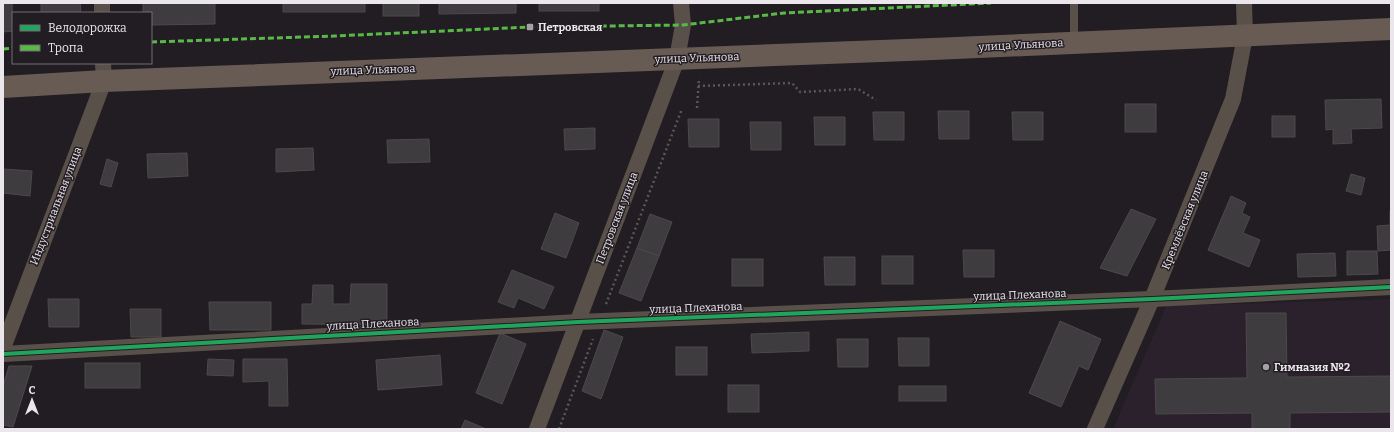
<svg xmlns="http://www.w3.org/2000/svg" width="1394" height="432" viewBox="0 0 1394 432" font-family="Bitter,serif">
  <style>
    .built { fill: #2b212c }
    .building { fill: #3f3c3f; stroke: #4c484b }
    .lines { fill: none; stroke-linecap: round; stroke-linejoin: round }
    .path { stroke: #5c5655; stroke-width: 2.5; stroke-dasharray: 2 3; stroke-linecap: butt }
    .lane { stroke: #5a504a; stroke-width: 8 }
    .street { stroke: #5a504a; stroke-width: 16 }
    .secondary { stroke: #685b53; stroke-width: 22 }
    .quiet { stroke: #58b947; stroke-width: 3; stroke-dasharray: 6 3; stroke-linecap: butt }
    .cycleway-casing { stroke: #221c23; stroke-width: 6 }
    .cycleway { stroke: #20a55d; stroke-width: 4 }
    .poi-dot { fill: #a4a0a5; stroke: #221c23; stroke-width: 1.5 }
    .labels { text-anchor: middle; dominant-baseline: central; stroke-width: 3; stroke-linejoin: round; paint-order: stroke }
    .poi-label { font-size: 11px; font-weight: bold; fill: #eae6eb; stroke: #221c23; text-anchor: start }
    .street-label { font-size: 11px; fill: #eae6eb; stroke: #221c23 }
  </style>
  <rect width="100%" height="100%" fill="#211d22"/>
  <polygon class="built" points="1391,299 1391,429 1113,429 1167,304 1200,305"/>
  <g class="building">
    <polygon points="3,3 12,3 13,31 3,32"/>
    <polygon points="41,3 80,3 81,13 41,13"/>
    <polygon points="143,3 215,3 215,24 151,25 151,13 143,13"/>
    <rect x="283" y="3" width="82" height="9"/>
    <rect x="383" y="3" width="36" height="13"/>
    <polygon points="439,3 516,3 516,13 439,14"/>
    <rect x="539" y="3" width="60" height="8"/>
    <polygon points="1381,99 1382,128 1351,129 1352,143 1333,144 1333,129 1326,130 1325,100"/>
    <rect x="1125" y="104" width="31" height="28"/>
    <polygon points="938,111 969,111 969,139 939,139"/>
    <polygon points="873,112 904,112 904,140 874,140"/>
    <polygon points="1012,112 1043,112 1043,140 1013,140"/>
    <rect x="1272" y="116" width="23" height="21"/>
    <polygon points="814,117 845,117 845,145 815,145"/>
    <polygon points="688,119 719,119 719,147 689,147"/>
    <polygon points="750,122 781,122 781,150 751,150"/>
    <polygon points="595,128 595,149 565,150 564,129"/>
    <polygon points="429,139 430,162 388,163 387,140"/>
    <polygon points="313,148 314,170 276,172 276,149"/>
    <polygon points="187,153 188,176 148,178 147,154"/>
    <polygon points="107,159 118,163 111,187 100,184"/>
    <polygon points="3,169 32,171 30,196 3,193"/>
    <polygon points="1351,174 1365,178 1361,195 1346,191"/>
    <polygon points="1231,196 1246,203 1242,213 1250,217 1243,233 1260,240 1249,267 1208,250"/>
    <polygon points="1131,209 1156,219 1127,276 1100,268"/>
    <polygon points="1390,211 1391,211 1391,250 1378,251 1377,226 1390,225"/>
    <polygon points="555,213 579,223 566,258 541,249"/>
    <polygon points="650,214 672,222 659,256 637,248"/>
    <polygon points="637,248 659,256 641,301 619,293"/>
    <polygon points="963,250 994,250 994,277 964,277"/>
    <polygon points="1347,251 1377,251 1378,274 1347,275"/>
    <polygon points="1335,253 1336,276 1298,277 1297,254"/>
    <rect x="882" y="256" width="31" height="28"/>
    <polygon points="824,257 855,257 855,285 825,285"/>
    <rect x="732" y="259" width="31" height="27"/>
    <polygon points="512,270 554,287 544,309 518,298 514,308 498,302"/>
    <polygon points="351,284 387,284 387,325 302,324 302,304 312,304 313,285 333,285 333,304 350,304"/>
    <polygon points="48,299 79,299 79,327 49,327"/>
    <polygon points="209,302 271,302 271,330 210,330"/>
    <polygon points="130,309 161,309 161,337 131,337"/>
    <polygon points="1246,313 1286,313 1287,377 1391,376 1391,412 1290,413 1290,429 1252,429 1252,413 1156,414 1155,379 1247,378"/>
    <polygon points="1060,321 1101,339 1088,370 1079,366 1061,407 1029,393"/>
    <polygon points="604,330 623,337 601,399 582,391"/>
    <polygon points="809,332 809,351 752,353 751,334"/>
    <polygon points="500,333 526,344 502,404 476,393"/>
    <polygon points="898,338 929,338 929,366 899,366"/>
    <polygon points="837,339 868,339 868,367 838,367"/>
    <rect x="676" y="347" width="31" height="28"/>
    <polygon points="440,355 442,385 378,390 376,360"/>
    <polygon points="208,359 234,360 233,376 207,375"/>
    <polygon points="243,359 287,359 288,406 269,406 269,381 243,382"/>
    <rect x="85" y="363" width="55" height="25"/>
    <polygon points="9,366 32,366 13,427 3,425 3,386"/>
    <rect x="728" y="385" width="31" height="27"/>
    <rect x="899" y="386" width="47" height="15"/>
    <polygon points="465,420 486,429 461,429"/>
  </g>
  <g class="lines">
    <g class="path">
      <polyline points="698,86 792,83 800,92 858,89 876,100"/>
      <polyline points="697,108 699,78"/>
      <polyline points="606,304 682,109"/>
      <polyline points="559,429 593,339"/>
    </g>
    <polyline class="lane" points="1074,3 1074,42"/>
    <g class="street">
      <polyline points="102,3 102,13"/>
      <polyline points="3,348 104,81 103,63"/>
      <polyline points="3,354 578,322 1152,299 1391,287"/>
      <polyline points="537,429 677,59 683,25 681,3"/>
      <polyline points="1095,429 1152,299 1233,99 1245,36 1244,3"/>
    </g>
    <polyline class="secondary" points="3,87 104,81 933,49 1391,29"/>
    <g class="quiet">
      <polyline points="151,42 335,36 530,27 683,25 784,13 991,3"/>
      <polyline points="3,49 13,48"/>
    </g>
    <defs>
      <polyline id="cycleway" points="3,354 578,322 1152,299 1391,287"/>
    </defs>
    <use href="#cycleway" class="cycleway-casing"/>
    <use href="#cycleway" class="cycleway"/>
  </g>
  <g class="poi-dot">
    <rect x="526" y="23" width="8" height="8" rx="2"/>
    <circle cx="1266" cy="367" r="4"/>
  </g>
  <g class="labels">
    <g class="poi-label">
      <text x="538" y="27">Петровская</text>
      <text x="1274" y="367">Гимназия №2</text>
    </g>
    <g class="street-label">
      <text transform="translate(1021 45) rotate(-3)">улица Ульянова</text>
      <text transform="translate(697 58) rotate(-2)">улица Ульянова</text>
      <text transform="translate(373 70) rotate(-2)">улица Ульянова</text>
      <text transform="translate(56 206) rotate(-69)">Индустриальная улица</text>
      <text transform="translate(617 218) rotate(-69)">Петровская улица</text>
      <text transform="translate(1185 220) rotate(-68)">Кремлёвская улица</text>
      <text transform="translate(1020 295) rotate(-2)">улица Плеханова</text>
      <text transform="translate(696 308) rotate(-2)">улица Плеханова</text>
      <text transform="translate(373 324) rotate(-3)">улица Плеханова</text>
    </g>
  </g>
  <rect width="1394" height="432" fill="none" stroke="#eae6eb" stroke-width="8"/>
  <rect x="12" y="12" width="140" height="52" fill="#221c23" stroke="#726d73"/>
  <rect x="20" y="25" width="20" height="6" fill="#20a55d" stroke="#726d73"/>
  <text x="48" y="32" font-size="12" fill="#eae6eb">Велодорожка</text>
  <rect x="20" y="45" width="20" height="6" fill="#58b947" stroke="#726d73"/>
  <text x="48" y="52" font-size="12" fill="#eae6eb">Тропа</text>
  <g transform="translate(32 400)" stroke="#221c23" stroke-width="3" paint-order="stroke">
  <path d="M0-3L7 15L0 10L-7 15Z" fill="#eae6eb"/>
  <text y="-6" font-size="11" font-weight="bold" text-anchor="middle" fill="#eae6eb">С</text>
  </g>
</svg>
